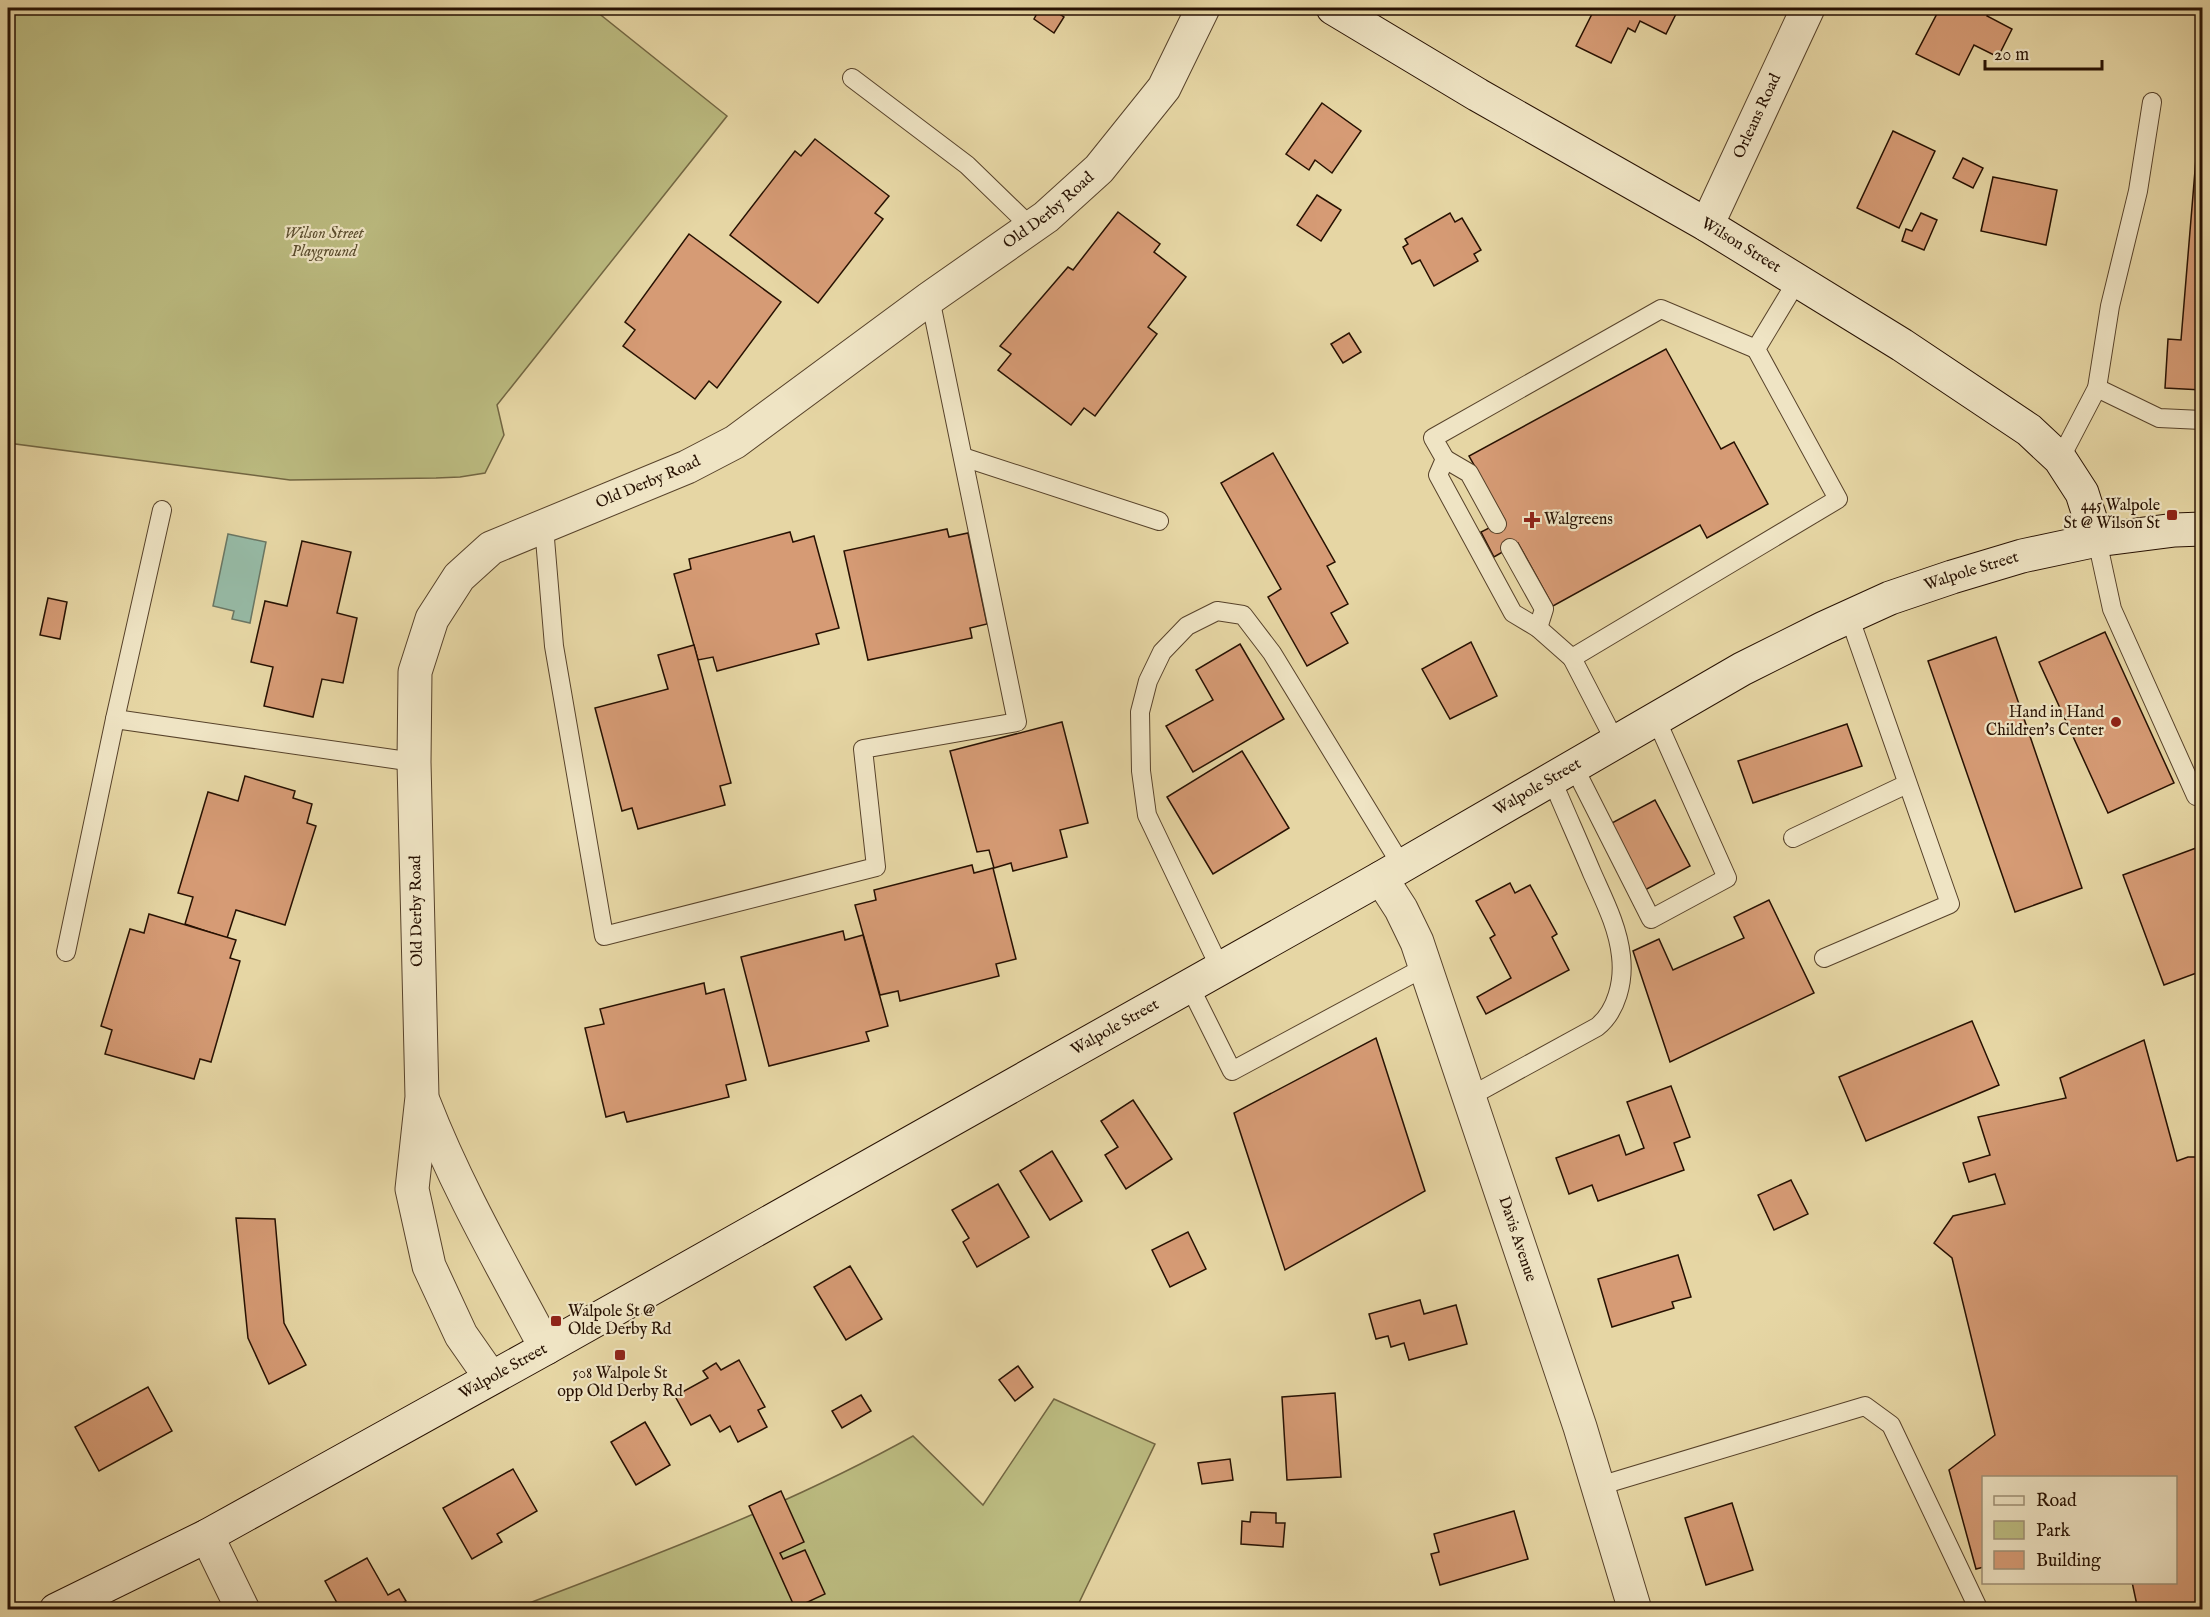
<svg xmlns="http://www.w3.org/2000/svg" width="2210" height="1617" viewBox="0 0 2210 1617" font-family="'IM FELL English',serif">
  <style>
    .green { fill: #bcbc81; stroke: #726642; stroke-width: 1.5 }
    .water { fill: #96b9a4; stroke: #6a7663; stroke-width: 1.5 }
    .building { fill: #d69b75; stroke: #271102; stroke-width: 1.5 }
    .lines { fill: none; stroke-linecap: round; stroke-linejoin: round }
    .lane-casing { stroke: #57422a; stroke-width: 20 }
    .street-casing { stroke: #57422a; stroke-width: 35 }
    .secondary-casing { stroke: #271102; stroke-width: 35 }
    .lane { stroke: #efe4c4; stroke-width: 18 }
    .street { stroke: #efe4c4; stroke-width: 33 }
    .secondary { stroke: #efe4c4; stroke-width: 33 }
    .poi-dot { fill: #8f2418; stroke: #efe4c4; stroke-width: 2 }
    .labels { text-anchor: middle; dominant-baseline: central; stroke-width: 4.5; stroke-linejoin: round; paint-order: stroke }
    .street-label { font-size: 16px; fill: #271102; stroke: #efe4c4 }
    .park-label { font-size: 16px; font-style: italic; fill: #5b4d2e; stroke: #efe4c4 }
    .poi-label { font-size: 16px; fill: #271102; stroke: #efe4c4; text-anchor: end }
  </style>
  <rect width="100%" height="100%" fill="#e6d6a4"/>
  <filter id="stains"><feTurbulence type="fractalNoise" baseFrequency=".00333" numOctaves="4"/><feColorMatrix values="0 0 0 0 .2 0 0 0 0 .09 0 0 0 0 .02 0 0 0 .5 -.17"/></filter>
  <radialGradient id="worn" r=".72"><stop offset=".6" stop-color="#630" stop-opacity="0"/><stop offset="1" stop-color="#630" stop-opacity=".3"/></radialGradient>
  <g class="green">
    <polygon points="8,8 592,8 727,116 497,405 504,435 485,473 460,477 436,478 290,480 8,443"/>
    <path d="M1054,1399l101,45 -79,165 -551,1 -1,-5c132,-50 265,-100 389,-169l70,69z"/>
  </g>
  <polygon class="water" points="228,534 266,542 250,623 232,619 234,611 213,606"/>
  <g class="building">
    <polygon points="1040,8 1062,8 1058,13 1064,17 1054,33 1034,19"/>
    <polygon points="1595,8 1624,8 1629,10 1630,8 1679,8 1666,34 1640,21 1635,32 1628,28 1611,63 1576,46"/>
    <polygon points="1940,8 1991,8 1987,16 2012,29 1998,57 1974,45 1959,75 1916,54"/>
    <polygon points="2202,86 2202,390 2165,388 2168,339 2181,340"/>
    <polygon points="1322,103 1361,131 1332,173 1315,160 1309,170 1286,154"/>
    <polygon points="1893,131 1935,151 1899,228 1857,208"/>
    <polygon points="815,139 889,196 875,213 883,219 818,303 730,235 795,151 801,156"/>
    <polygon points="1963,158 1983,168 1973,188 1953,178"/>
    <polygon points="1993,177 2057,190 2046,245 1981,231"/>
    <polygon points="1317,195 1341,210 1321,241 1297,225"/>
    <polygon points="1118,212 1160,244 1154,252 1186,277 1148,327 1157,334 1095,416 1084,408 1071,425 998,370 1011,354 1000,346 1068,267 1073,270"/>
    <polygon points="1450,213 1455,222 1462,218 1481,250 1474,254 1478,261 1434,286 1420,260 1412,264 1403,247 1408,244 1405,239"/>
    <polygon points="1921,213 1937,220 1924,250 1902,241 1906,229 1912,231"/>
    <polygon points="689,234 781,302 717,388 709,381 695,399 623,346 635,330 625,322"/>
    <polygon points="1349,333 1361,352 1343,363 1331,344"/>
    <polygon points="1666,349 1721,449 1734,442 1768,504 1707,538 1700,525 1553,606 1518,543 1494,557 1481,532 1505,520 1469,456"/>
    <polygon points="1273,453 1335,562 1327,566 1348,604 1331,613 1348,643 1307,666 1268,597 1281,589 1221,483"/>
    <polygon points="947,529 949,537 968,533 987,624 970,628 972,638 868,660 844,551"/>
    <polygon points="790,532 793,542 814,536 839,628 816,634 819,644 717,671 713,657 698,660 674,574 691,569 689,559"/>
    <polygon points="302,541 351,552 337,613 357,618 343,683 322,679 313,717 264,706 273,667 251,662 265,601 287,606"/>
    <polygon points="48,598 67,602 60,639 40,635"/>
    <polygon points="2105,632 2174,783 2108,813 2039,662"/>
    <polygon points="1996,637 2082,888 2015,912 1928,661"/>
    <polygon points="1471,642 1497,696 1450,719 1422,669"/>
    <polygon points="1240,644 1284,719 1193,772 1166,726 1213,700 1196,670"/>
    <polygon points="694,645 731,783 720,786 725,805 638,829 632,808 622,811 595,708 668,689 658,655"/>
    <polygon points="1062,722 1088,823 1060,830 1067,857 1013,871 1011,863 994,868 989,850 977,852 950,751"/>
    <polygon points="1847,724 1862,766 1753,803 1738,761"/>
    <polygon points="1242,751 1289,828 1213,874 1167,797"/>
    <polygon points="245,776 295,791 293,798 312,804 307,823 316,826 285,925 236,910 227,938 185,924 193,897 178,893 208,792 238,801"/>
    <polygon points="1655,800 1690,866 1645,890 1610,824"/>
    <polygon points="2196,848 2202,865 2202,971 2164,985 2123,875"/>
    <polygon points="972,865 974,873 993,868 1016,959 996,964 999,976 900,1001 898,991 880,995 855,905 876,900 874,890"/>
    <polygon points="1510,883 1515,893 1530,885 1557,934 1552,937 1569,970 1486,1014 1477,997 1511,978 1490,938 1495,935 1476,901"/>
    <polygon points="1769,900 1814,993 1670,1062 1633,951 1659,939 1673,970 1744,938 1734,917"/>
    <polygon points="149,914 236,940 230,958 240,961 211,1062 200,1059 194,1079 105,1054 112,1030 101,1026 130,929 144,933"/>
    <polygon points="843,931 845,940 863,935 888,1026 866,1032 869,1041 769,1066 741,957"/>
    <polygon points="704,983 706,994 724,989 746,1080 726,1085 729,1097 627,1122 624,1112 606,1117 585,1028 604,1024 600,1009"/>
    <polygon points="1972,1021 1999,1085 1866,1141 1839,1077"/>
    <polygon points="1376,1038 1425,1191 1285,1270 1234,1113"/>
    <polygon points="2144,1040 2177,1161 2188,1157 2197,1157 2202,1160 2202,1610 2138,1610 2132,1582 2176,1582 2176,1478 1984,1478 1984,1567 1976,1569 1949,1470 1995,1435 1952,1258 1934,1243 1953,1216 2005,1204 1995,1174 1969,1182 1963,1163 1990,1155 1978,1117 2066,1098 2060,1078"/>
    <polygon points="1671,1086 1690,1137 1674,1143 1684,1170 1598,1201 1592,1185 1569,1194 1556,1158 1619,1135 1626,1155 1644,1148 1627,1102"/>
    <polygon points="1133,1100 1172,1159 1126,1189 1105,1155 1118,1147 1101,1121"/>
    <polygon points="1052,1151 1082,1201 1050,1220 1020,1171"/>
    <polygon points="1791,1180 1808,1214 1774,1230 1758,1195"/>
    <polygon points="998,1184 1029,1237 977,1267 963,1242 969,1238 952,1210"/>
    <polygon points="236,1218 275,1219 284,1323 306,1365 269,1384 248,1338"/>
    <polygon points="1188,1232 1206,1269 1170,1287 1152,1250"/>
    <polygon points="1678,1255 1691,1297 1672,1302 1674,1308 1612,1327 1598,1279"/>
    <polygon points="850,1266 882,1319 846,1340 814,1287"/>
    <polygon points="1420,1300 1424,1314 1456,1305 1467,1344 1409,1360 1404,1343 1391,1347 1388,1336 1376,1339 1369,1314"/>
    <polygon points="739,1360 765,1407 758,1410 767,1427 738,1442 730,1426 720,1432 710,1415 691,1425 675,1396 708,1378 703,1371 716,1363 721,1370"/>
    <polygon points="1018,1366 1033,1387 1015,1401 999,1380"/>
    <polygon points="148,1387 172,1431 99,1471 75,1427"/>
    <polygon points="1335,1393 1341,1477 1287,1480 1282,1397"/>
    <polygon points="861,1395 871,1411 842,1428 832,1411"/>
    <polygon points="645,1422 670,1465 636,1485 611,1442"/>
    <polygon points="1230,1459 1233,1480 1202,1484 1198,1463"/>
    <polygon points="513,1469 537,1511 497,1534 502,1542 472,1559 443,1508"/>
    <polygon points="781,1491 804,1542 780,1553 783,1559 805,1550 825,1594 795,1608 749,1506"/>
    <polygon points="1732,1503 1753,1570 1706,1585 1685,1518"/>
    <polygon points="1514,1511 1528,1559 1440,1585 1431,1554 1439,1552 1434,1534"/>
    <polygon points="1251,1512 1276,1513 1276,1523 1285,1523 1283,1547 1241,1544 1242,1521 1250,1522"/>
    <polygon points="367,1558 388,1595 399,1589 406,1601 391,1610 341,1610 325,1581"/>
  </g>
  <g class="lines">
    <defs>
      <g id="lane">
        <polyline points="852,78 967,165 1032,228"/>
        <polyline points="2097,388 2159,418 2202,420"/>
        <polyline points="963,457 1159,521"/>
        <polyline points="1445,459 1469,473 1497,524"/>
        <polyline points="2060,459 2097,388 2110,306 2138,191 2152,102"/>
        <polyline points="544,527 554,646 604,936 876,867 863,749 1017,722 930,298"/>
        <polyline points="2097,540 2112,609 2196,796"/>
        <polyline points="1510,548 1544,609 1538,628"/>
        <polyline points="1572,658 1538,628 1513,613 1438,475 1445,459 1433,438 1661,309 1756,349"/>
        <polyline points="115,719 162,510"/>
        <polyline points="1615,741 1572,658 1838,499 1756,349 1797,281"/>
        <polyline points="1574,767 1651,919 1727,878 1656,719"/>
        <polyline points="1793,838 1907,784"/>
        <polyline points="66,952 115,719 414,762"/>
        <polyline points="1824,958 1950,904 1849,616"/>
        <polyline points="1220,968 1147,815 1141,771 1140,712 1148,681 1162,652 1187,626 1217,611 1243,615 1272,653 1402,866"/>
        <polyline points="1189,985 1232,1071 1425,967"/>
        <path d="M1469,1097l128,-70c20,-16 27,-46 24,-71 -3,-29 -17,-56 -29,-83 -13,-31 -27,-62 -40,-93"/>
        <polyline points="1599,1486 1865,1406 1891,1425 1979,1610"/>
      </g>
      <g id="street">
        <path id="s1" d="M1707,225l101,-217"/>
        <path id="s2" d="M1381,878l20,31 16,33 163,485 55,183"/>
        <path d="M424,1103c33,85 79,164 122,245"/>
        <path id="s3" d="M491,1378l-30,-43 -32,-69 -17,-77 10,-92 -8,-335 1,-90 17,-53 27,-42 32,-29 196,-81 48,-25 195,-144 116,-81 53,-48 65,-81 39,-80"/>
        <polyline points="207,1536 243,1610"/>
      </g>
      <g id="secondary">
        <path id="s4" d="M1333,8l145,87 229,130 195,120 127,85 31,29 22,34 15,47"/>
        <path id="s5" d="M56,1610l151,-74 339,-188 835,-470 361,-209 82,-41 66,-30 62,-21 70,-21 75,-16 78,-10 27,-1"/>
      </g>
    </defs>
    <use href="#lane" class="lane-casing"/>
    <use href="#street" class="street-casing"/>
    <use href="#secondary" class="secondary-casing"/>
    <use href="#lane" class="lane"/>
    <use href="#street" class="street"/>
    <use href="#secondary" class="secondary"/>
  </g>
  <g class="poi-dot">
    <rect x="2166" y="509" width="12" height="12" rx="3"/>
    <path d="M1529 511h6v6h6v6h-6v6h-6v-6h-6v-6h6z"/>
    <circle cx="2116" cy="722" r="6"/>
    <rect x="550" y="1315" width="12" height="12" rx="3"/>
    <rect x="614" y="1349" width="12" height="12" rx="3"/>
  </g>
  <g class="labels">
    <g class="street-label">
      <text stroke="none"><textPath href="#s1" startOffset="120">Orleans Road</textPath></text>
      <text stroke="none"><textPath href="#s3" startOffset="1530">Old Derby Road</textPath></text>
      <text stroke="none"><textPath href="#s4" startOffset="472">Wilson Street</textPath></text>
      <text stroke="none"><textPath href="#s3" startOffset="1044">Old Derby Road</textPath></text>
      <text stroke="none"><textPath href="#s5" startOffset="2181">Walpole Street</textPath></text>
      <text stroke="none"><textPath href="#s5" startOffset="1695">Walpole Street</textPath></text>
      <text transform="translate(417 911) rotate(-91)">Old Derby Road</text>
      <text stroke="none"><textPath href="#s5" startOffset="1209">Walpole Street</textPath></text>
      <text stroke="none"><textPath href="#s2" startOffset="387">Davis Avenue</textPath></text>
      <text stroke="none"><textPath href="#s5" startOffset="507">Walpole Street</textPath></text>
    </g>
    <g class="park-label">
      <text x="324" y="234">Wilson Street<tspan x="324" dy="18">Playground</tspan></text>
    </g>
    <g class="poi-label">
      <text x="2160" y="506">445 Walpole<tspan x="2160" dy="18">St @ Wilson St</tspan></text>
      <text x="1544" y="520" text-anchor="start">Walgreens</text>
      <text x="2104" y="713">Hand in Hand<tspan x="2104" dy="18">Children's Center</tspan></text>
      <text x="568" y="1312" text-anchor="start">Walpole St @<tspan x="568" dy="18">Olde Derby Rd</tspan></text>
      <text x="620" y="1374" text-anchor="middle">508 Walpole St<tspan x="620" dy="18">opp Old Derby Rd</tspan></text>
    </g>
  </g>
  <rect width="2210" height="1617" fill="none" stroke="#e6d6a4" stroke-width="30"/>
  <rect x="9" y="9" width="2192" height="1599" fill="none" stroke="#271102" stroke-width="3"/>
  <rect x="15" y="15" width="2180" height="1587" fill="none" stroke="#271102" stroke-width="1.5"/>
  <rect x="1982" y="1476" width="195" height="108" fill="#efe4c4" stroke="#9f9076" stroke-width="1.5"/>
  <rect x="1994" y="1496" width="30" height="9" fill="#efe4c4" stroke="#9f9076" stroke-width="1.5"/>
  <text x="2036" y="1506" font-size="18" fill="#271102">Road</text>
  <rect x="1994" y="1521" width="30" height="18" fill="#bcbc81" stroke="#9f9076" stroke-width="1.5"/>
  <text x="2036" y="1536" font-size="18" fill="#271102">Park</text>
  <rect x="1994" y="1551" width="30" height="18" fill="#d69b75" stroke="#9f9076" stroke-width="1.5"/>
  <text x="2036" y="1566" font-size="18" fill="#271102">Building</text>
  <path d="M1985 60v9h117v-9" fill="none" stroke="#271102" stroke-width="3"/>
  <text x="1994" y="60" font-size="18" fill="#271102" stroke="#efe4c4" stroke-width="4.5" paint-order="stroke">20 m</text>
  <rect width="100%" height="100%" filter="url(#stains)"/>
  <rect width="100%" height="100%" fill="url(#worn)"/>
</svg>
